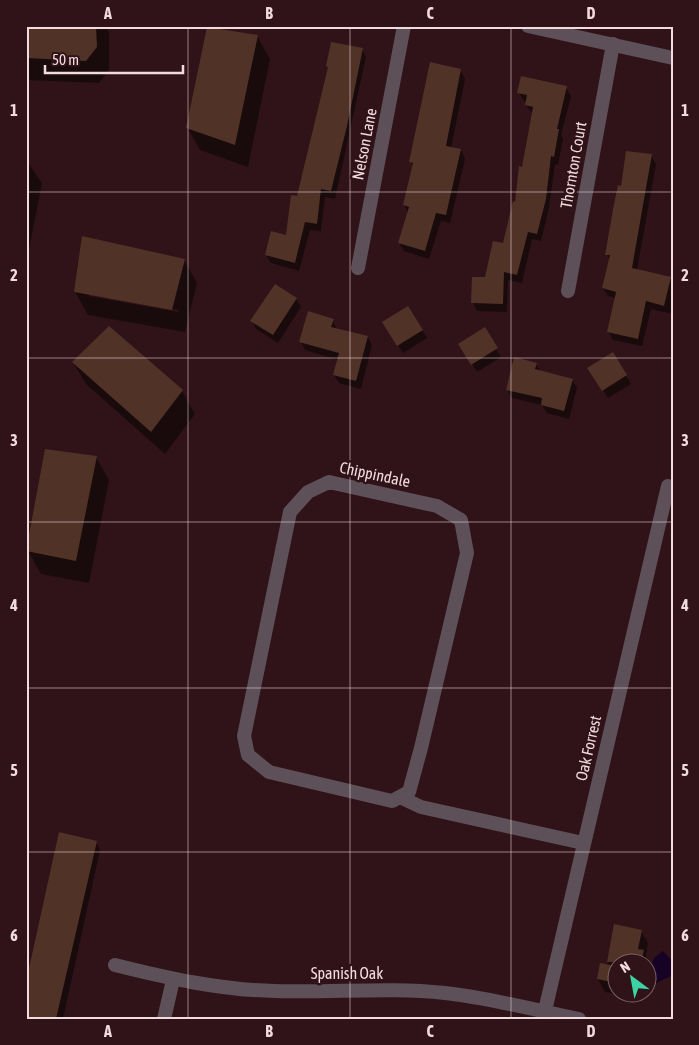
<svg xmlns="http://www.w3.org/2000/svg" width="699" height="1045" viewBox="0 0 699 1045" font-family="'Asap Condensed',sans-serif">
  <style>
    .water { fill: #160224 }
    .shadow { fill: #0007; fill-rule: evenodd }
    .building { fill: #503227 }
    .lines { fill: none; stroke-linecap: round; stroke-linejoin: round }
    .minor { stroke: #5d5058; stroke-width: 14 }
    .tertiary { stroke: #5d5058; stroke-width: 14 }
    .grid { fill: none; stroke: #f1dbde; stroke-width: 1; stroke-opacity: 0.55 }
    .labels { text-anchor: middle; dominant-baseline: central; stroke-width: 5; stroke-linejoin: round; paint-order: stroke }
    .street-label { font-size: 16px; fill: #f1dbde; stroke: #301318 }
    .neatline { fill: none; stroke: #f1dbde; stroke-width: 2 }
    .grid-label { font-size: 16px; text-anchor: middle; font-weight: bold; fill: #f1dbde }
  </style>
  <rect width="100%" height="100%" fill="#301318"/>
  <polygon class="water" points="663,951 673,962 673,975 656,983 651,968 654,958"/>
  <g class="shadow">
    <polygon points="26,26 105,26 109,32 109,70 99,83 26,80"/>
    <polygon points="257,36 270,59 248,167 200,150 187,127"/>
    <polygon points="362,49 366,57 335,199 325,197 321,231 310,230 299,271 271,263 266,255 287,236 298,197 329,69 327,66"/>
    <polygon points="460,70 465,79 451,148 461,150 465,159 450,223 441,221 429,259 404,251 399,243 408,212 404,205 413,167 411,162"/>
    <polygon points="566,88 571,96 561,135 563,139 558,165 555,164 549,208 541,241 532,239 522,283 508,280 507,312 477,311 473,302 504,245 523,168 533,114 526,105 527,102 524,101 519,93"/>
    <polygon points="651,156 656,164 637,270 673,279 673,314 651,309 642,346 613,340 608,331 616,298 608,296 603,288 610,260 607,254 622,187"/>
    <polygon points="26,160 42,183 26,265"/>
    <path d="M184,260l13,23 -12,49 -97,-17 -13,-23zM89,294l89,16v2l-89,-16z"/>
    <polygon points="296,299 301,307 278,343 256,329 252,321"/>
    <polygon points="408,307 427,338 403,353 384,322"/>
    <polygon points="333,320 337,330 368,337 372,345 361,389 339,383 334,375 338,360 305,350 301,342"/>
    <polygon points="484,329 501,357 477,372 460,344"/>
    <polygon points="612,353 631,384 608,398 589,368"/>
    <polygon points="73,362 182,391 195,414 165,454 86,384"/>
    <polygon points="536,364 541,372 572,380 577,388 569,419 547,413 542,405 512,398 507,389"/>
    <polygon points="96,457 109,480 89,583 41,574 28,551"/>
    <polygon points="96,842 100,850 63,1019 26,1019"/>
    <polygon points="615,926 641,931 648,943 646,956 650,964 646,981 646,962 616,962 616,992 644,992 643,999 605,992 598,979 601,965 607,966"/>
  </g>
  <g class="building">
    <polygon points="26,26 96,26 97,47 86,61 26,58"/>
    <polygon points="207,27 258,35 235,145 186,128"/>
    <polygon points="331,42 363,48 347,126 331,191 321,189 317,224 305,222 295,263 265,255 271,231 286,235 291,195 297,196 328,67 326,66"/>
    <polygon points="430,62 461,69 446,146 461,149 446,215 436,213 425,251 398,243 409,207 403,205 413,163 409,162"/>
    <polygon points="521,76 567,86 557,129 559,129 554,157 551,156 546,199 537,234 528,232 517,275 504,272 503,304 471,303 472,277 485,277 493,241 503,243 513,201 515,202 519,166 522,167 533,107 525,105 527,95 517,93"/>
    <polygon points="626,151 652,154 632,268 671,277 664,306 646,301 638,339 607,332 616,292 602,288 610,255 605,255 614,204 618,185 621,186"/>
    <polygon points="82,236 185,259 172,310 74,292"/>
    <polygon points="275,284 297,298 273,335 250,321"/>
    <polygon points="408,306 423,330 397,346 382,322"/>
    <polygon points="308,311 334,319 331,327 368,336 356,381 333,375 339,353 299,342"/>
    <polygon points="109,326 183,390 151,432 72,362"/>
    <polygon points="485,327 498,348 471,365 458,344"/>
    <polygon points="613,352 627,375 602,391 587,368"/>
    <polygon points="514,357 537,363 535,369 573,379 564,411 541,405 542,398 506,390"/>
    <polygon points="45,449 97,456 76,561 26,551"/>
    <polygon points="59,832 97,841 56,1019 26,1019 26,982"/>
    <polygon points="614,924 642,930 638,949 644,950 641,962 607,962"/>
    <polygon points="600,963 616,966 616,983 597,979"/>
  </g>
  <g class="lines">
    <g class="minor">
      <polyline points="358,268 404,26"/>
      <polyline points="568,291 613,44"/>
      <polygon points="329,482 437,506 461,520 467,553 421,748 409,792 392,801 269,772 248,755 244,736 290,512 308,492"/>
      <polyline points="400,797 421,807 583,843"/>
      <path d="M115,965c52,13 105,25 160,26 57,2 113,-4 170,2 46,5 90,17 134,26"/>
      <polyline points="164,1019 173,980"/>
      <polyline points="543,1019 668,486"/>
    </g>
    <polyline class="tertiary" points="528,26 673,58"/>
  </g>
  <path class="grid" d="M188,26v993M350,26v993M511,26v993M26,192h647M26,358h647M26,522h647M26,688h647M26,852h647"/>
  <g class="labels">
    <g class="street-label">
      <text transform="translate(364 144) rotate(-79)">Nelson Lane</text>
      <text transform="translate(573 165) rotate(-80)">Thornton Court</text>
      <text transform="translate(375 474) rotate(12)">Chippindale</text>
      <text transform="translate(588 748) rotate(-77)">Oak Forrest</text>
      <text x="347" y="973">Spanish Oak</text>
    </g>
  </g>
  <rect width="699" height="1045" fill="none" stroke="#301318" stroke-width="55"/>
  <g transform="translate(632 978) rotate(328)"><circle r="24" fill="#301318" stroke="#7d6367"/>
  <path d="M0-4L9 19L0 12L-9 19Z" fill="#3cd4a4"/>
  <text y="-8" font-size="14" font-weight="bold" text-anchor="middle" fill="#f1dbde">N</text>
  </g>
  <path d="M45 65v8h138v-8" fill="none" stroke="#f1dbde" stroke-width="2.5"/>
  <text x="52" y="65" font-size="15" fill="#f1dbde" stroke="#301318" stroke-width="4" paint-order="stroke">50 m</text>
  <rect x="28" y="28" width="644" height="990" class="neatline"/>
  <g class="grid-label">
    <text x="108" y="19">A</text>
    <text x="269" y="19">B</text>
    <text x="430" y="19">C</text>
    <text x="591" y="19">D</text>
    <text x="14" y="116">1</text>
    <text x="685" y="116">1</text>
    <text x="14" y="281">2</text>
    <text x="685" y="281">2</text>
    <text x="14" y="446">3</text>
    <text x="685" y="446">3</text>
    <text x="14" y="611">4</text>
    <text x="685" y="611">4</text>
    <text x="14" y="776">5</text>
    <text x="685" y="776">5</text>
    <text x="14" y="941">6</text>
    <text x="685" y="941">6</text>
    <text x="108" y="1037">A</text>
    <text x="269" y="1037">B</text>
    <text x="430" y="1037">C</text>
    <text x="591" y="1037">D</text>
  </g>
</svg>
